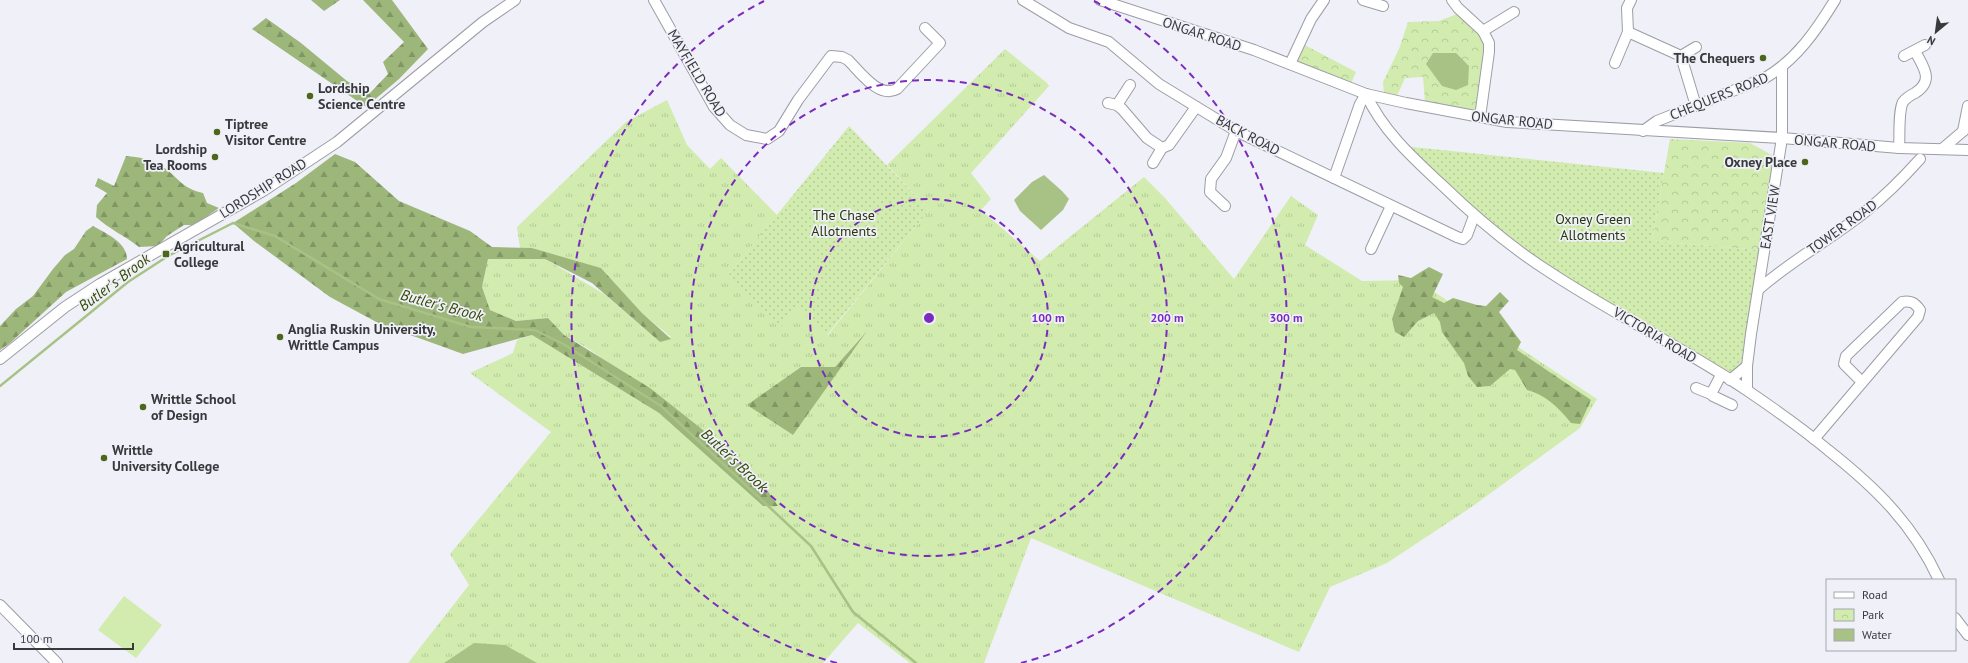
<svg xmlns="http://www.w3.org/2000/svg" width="1968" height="663" viewBox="0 0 1968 663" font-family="'PT Sans',sans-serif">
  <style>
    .grass { fill: url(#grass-tufts); fill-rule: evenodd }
    .forest { fill: url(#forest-firs) }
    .park { fill: url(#park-crowns) }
    .garden { fill: url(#garden-dots) }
    .pitch { fill: #d1ecae }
    .water { fill: #a7c284 }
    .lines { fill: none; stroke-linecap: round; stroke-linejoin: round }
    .stream { stroke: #a7c284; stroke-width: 2.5 }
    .minor-casing { stroke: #9c9da5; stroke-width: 12 }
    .minor { stroke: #fff; stroke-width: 10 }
    .ring { fill: none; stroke: #7b2cbf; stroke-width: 2; stroke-dasharray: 7 5 }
    .poi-dot { fill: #4c671a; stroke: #f0f0f9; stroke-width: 1.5 }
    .labels { text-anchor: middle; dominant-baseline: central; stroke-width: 3.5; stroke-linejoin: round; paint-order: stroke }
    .street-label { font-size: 14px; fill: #38393c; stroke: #f0f0f9 }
    .poi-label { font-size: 14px; font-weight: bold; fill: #38393c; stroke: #f0f0f9; text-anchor: start }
    .park-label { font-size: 14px; fill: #28390b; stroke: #f0f0f9 }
    .water-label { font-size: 15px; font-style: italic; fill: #344a04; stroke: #f0f0f9 }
    .centre { fill: #7b2cbf; stroke: #f0f0f9; stroke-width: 2 }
    .ring-label { font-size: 12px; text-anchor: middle; font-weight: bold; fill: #7b2cbf; stroke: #f0f0f9; stroke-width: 3.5; stroke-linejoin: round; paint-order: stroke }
  </style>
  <defs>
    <pattern id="grass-tufts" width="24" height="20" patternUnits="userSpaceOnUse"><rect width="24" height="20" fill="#d1ecae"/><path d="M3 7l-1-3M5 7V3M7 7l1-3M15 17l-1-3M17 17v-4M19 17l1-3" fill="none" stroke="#b4cb97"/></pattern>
    <pattern id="forest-firs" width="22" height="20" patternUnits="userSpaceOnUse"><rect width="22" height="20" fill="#9db77a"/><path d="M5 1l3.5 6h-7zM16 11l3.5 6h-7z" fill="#819665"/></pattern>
    <pattern id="park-crowns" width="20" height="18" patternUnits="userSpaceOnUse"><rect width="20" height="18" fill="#d1ecae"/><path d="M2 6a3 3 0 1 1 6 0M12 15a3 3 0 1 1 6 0" fill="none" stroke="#b4cb97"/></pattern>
    <pattern id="garden-dots" width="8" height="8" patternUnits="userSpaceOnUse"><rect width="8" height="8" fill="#d1ecae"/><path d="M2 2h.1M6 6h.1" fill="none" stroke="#b4cb97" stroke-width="1.8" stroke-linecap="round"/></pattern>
  </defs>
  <rect width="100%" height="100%" fill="#f0f0f9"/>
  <path class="grass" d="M1005,49l42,34 2,3 -78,87 20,26 -10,11 59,51 104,-84 21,21 69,81 57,-83 27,19 -13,30 57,36 54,-1 181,119 -17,29 -107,78 -86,57 -57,24 -31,65 -268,-114 -47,125h-74l-52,-40 -35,40h-415l61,-78 -19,-31 101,-122 -81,-59 43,-20 4,-13 15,-5 127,78 104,93 -30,-47 -25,-25 -119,-85 -25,-14 -16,-17 -32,3 -26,-11 -8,-23 6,-28h57l59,35 56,48 11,-5 -29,-24 -41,-45 -69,-20h-12l-3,-21 109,-105 41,-22 20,45 23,24 11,-11 56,57 -48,59 68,33 31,28 101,-125 -42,-45zM863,335l-70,100 -45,-30 53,-38h34z"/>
  <g class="forest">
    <polygon points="311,0 340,0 324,11"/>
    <polygon points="363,0 392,0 428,49 399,79 366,107 252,29 266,18 301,43 347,81 370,93 388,74 383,62 404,42"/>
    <polygon points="335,154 355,162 399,201 470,231 492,247 532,248 601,268 642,313 671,339 660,342 592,283 545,259 488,259 482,287 490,310 516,321 548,318 564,335 650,388 708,434 767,490 778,506 763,506 659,413 532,335 463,354 380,324 330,297 254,241 233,223 296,183"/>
    <path d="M126,156c12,1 26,3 36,10 17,12 19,22 41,27l4,10 12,5 -25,17h-10l-17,11 -9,10 -19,1c-14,-11 -30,-18 -43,-30l1,-12 10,-12 -12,-7 3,-8 16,8z"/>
    <path d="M93,226c12,7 34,16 34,33l-61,33 -56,51 -10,7v-24l16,-17 17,-13 20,-27 12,-14 9,-6 12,-18z"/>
    <path d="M1429,267l14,7 -11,23 12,6 9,-5 24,7 9,1 14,-14 9,9 -10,11 22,30 -4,8 74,50 -11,24 -9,-1c-11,-14 -26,-29 -44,-33l-12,-20 -5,-1 -20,17 -13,1 -9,-11 -4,-13 -22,-31 -2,-10 -6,-9 -16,8 -14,16 -9,-5 -3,-13 11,-32 -4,-4 -1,-8 13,3z"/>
    <polygon points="867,331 793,435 747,405 801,367 835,367"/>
  </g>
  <g class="park">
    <polygon points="1462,12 1484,39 1485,54 1479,115 1425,102 1423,77 1405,78 1397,96 1384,94 1383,82 1399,49 1408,22 1439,21"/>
    <polygon points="1301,43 1356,72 1349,88 1290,64"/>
    <polygon points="1670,139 1750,143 1779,159 1759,250 1652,241"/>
  </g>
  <g class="garden">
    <polygon points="849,126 929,210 827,335 797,307 780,328 729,274"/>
    <polygon points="1403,146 1664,173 1652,241 1759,250 1739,377 1747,390 1514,248"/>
  </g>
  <polygon class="pitch" points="124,596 162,625 136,658 98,630"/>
  <g class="water">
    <polygon points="1433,53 1456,53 1469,66 1468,85 1456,90 1442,86 1426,64"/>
    <polygon points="1044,175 1062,191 1069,199 1063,210 1041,230 1020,211 1014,200 1032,182"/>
    <polygon points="474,643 505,645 537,663 444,663"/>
  </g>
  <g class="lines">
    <polyline class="stream" points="0,386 128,282 168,256 233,223 275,236 379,299 471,327 535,330 565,345 661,406 811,546 853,612 916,663"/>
    <defs>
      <g id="minor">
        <path d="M654,0l60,107 16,18 16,10 21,4 12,-8 19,-31 33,-44 11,1 6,3c12,12 31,39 49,29l43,-46 -15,-15"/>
        <polyline points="1023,0 1069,28 1109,42 1159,84 1236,131 1457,237 1463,239 1467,235 1474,216"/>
        <polyline points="1100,0 1254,50 1366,94 1406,103 1507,122 1782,138 1899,148 1968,150"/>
        <polyline points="1363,0 1383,6"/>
        <polyline points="1452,0 1458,8 1483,31"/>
        <polyline points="1628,32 1627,8 1631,0"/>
        <polyline points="1681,56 1696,106"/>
        <polyline points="1904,56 1925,45"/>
        <polyline points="1615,63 1628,32 1681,56 1696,47"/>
        <polyline points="1290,64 1311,19 1324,0"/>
        <path d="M1366,94c16,36 47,64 75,90 33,32 68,62 107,87 65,43 136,77 200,120 28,19 55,38 80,59 48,38 85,74 111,130"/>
        <polyline points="1108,103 1117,105 1122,109 1147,138 1162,148 1169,145 1196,107"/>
        <polyline points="1117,105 1130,85"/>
        <polyline points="1480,117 1489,52 1489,43 1483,31 1514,12"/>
        <path d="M1643,131l14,-10 108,-43c31,-18 51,-47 70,-78"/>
        <polyline points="1963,131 1968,106"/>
        <path d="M1899,148c1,-11 -1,-37 4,-46 3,-4 8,-7 12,-9 20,-13 8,-26 0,-42"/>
        <polyline points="1942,149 1968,127"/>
        <polyline points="1153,163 1162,148"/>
        <polyline points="1334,178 1360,104 1366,94"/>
        <polyline points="1225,206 1210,192 1211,179 1226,158 1236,131"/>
        <polyline points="1371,249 1391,206"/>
        <path d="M1759,289c33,-29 72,-50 106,-77 20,-16 38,-34 55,-53"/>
        <polyline points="0,359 65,307 100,284 263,191 337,142 483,22 515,0"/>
        <polyline points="1721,375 1711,394 1713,396 1732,405"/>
        <polyline points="1730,380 1747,366"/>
        <polyline points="1696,388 1711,394"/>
        <polyline points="1747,390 1747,366 1751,334 1782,138 1782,67"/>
        <path d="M1814,439l104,-122 2,-7c-5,-7 -9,-10 -18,-8l-56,54 -2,8 18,18"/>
        <polyline points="0,605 57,663"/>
        <polyline points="1955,618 1968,635"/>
      </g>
    </defs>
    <use href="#minor" class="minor-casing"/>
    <use href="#minor" class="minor"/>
  </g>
  <g class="ring">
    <circle cx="929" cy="318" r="119"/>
    <circle cx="929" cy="318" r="238"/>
    <path d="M837 663A357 357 0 0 1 764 1M1094 1A357 357 0 0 1 1021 663"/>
  </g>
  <g class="poi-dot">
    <circle cx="1763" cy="58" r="4"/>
    <circle cx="310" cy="96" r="4"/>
    <circle cx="217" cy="132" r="4"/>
    <circle cx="215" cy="157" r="4"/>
    <circle cx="1805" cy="162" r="4"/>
    <rect x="162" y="250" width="8" height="8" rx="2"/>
    <circle cx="280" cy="337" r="4"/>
    <circle cx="143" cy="407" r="4"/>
    <circle cx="104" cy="458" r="4"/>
  </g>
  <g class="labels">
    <g class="street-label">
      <text transform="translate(1202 34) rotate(18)">ONGAR ROAD</text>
      <text transform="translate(697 73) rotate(59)">MAYFIELD ROAD</text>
      <text transform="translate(1719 96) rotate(-22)">CHEQUERS ROAD</text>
      <text transform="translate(1512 120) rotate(6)">ONGAR ROAD</text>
      <text transform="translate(1248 135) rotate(28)">BACK ROAD</text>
      <text transform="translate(1835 143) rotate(5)">ONGAR ROAD</text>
      <text transform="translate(263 188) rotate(-32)">LORDSHIP ROAD</text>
      <text transform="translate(1770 217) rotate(-81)">EAST VIEW</text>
      <text transform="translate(1842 227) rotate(-36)">TOWER ROAD</text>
      <text transform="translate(1655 335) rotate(31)">VICTORIA ROAD</text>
    </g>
    <g class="poi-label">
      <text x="1755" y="58" text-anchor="end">The Chequers</text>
      <text x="318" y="88">Lordship<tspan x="318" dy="16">Science Centre</tspan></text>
      <text x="225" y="124">Tiptree<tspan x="225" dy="16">Visitor Centre</tspan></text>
      <text x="207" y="149" text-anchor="end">Lordship<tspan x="207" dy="16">Tea Rooms</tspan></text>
      <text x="1797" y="162" text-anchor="end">Oxney Place</text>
      <text x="174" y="246">Agricultural<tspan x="174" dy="16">College</tspan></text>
      <text x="288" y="329">Anglia Ruskin University,<tspan x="288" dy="16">Writtle Campus</tspan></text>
      <text x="151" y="399">Writtle School<tspan x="151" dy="16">of Design</tspan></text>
      <text x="112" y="450">Writtle<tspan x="112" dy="16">University College</tspan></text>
    </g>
    <g class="park-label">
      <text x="844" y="215">The Chase<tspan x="844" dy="16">Allotments</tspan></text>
      <text x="1593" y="219">Oxney Green<tspan x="1593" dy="16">Allotments</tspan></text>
    </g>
    <g class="water-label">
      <text transform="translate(114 282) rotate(-37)">Butler's Brook</text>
      <text transform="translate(442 305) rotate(15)">Butler's Brook</text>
      <text transform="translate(735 460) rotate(43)">Butler's Brook</text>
    </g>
  </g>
  <circle cx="929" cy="318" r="6" class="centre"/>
  <g class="ring-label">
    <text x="1048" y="322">100 m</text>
    <text x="1167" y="322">200 m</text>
    <text x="1286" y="322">300 m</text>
  </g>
  <rect x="1826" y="579" width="130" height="72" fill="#f0f0f9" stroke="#a6a7ad"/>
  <rect x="1834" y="592" width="20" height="6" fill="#ffffff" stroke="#a6a7ad"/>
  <text x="1862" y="599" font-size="12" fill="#38393c">Road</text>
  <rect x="1834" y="609" width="20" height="12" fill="url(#park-crowns)" stroke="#a6a7ad"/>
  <text x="1862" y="619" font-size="12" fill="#38393c">Park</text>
  <rect x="1834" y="629" width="20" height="12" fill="#a7c284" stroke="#a6a7ad"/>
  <text x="1862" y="639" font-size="12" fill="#38393c">Water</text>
  <g transform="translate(1936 32) rotate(209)" stroke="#f0f0f9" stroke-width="3" paint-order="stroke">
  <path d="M0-3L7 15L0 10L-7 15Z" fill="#38393c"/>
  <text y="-6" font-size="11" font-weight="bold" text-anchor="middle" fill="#38393c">N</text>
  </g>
  <path d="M14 643v6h119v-6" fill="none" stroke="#38393c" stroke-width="2"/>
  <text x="20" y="643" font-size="12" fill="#38393c" stroke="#f0f0f9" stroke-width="3" paint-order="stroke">100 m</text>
</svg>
